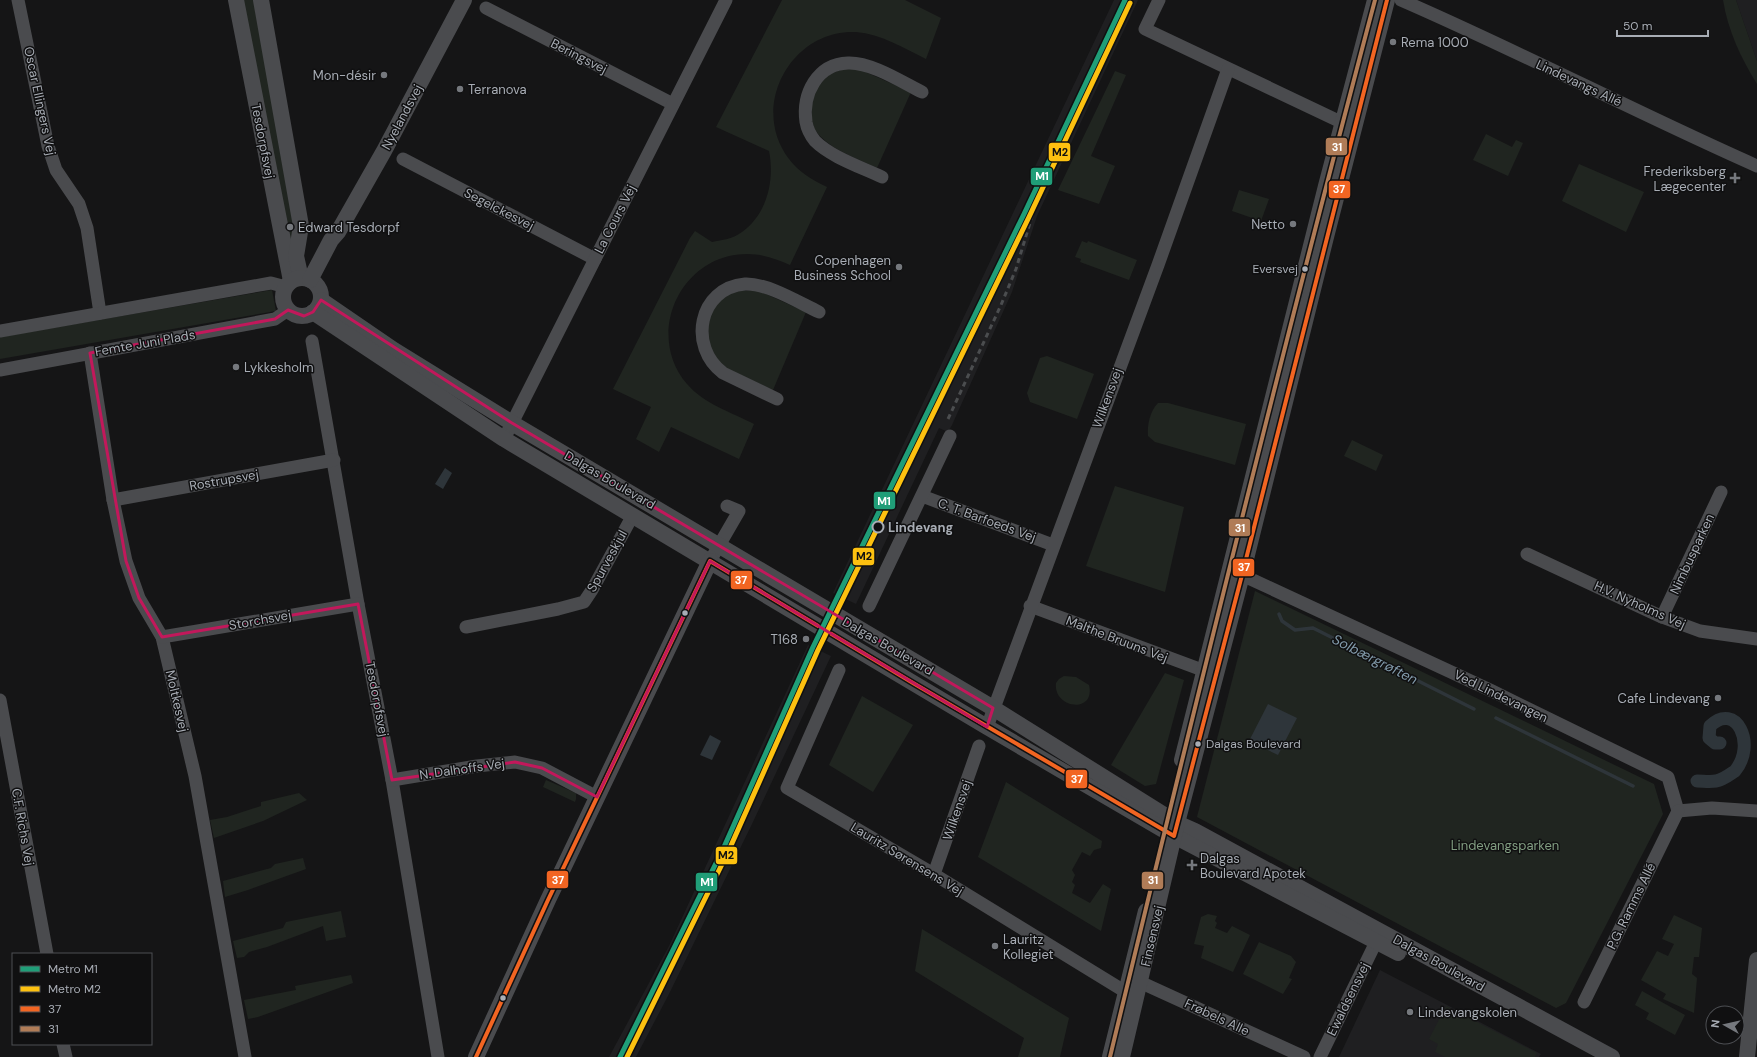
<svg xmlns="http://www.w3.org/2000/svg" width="1757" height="1057" viewBox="0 0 1757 1057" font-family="'DM Sans',sans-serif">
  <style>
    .built { fill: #1f1f21 }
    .green { fill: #202520 }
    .water { fill: #2e353a }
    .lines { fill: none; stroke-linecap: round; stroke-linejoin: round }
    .stream { stroke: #2e353a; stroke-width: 3.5 }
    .canal { stroke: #2e353a; stroke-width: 13 }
    .minor { stroke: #4a4b4e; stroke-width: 13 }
    .tertiary { stroke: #4a4b4e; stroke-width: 16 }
    .rail { stroke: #4b4d4f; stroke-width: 3; stroke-dasharray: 5 4; stroke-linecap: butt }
    .bus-1-casing { stroke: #101011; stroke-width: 7 }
    .bus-2-casing { stroke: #101011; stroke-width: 7 }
    .bus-1 { stroke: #f26522; stroke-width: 4 }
    .bus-2 { stroke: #b07c57; stroke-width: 4 }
    .metro-1-casing { stroke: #101011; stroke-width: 8 }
    .metro-2-casing { stroke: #101011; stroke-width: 8 }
    .metro-1 { stroke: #209e78; stroke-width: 5 }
    .metro-2 { stroke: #fdc110; stroke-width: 5 }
    .marked { fill: none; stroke: #c2185b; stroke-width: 3; stroke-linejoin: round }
    .poi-dot { fill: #75787d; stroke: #101011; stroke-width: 1.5 }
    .bus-dot { fill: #a8adb5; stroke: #101011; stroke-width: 1.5 }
    .stop-dot { fill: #101011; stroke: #a8adb5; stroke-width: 2 }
    .labels { text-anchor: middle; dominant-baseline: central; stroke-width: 3; stroke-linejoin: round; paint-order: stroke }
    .bus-label { font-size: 12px; fill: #a8adb5; stroke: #101011; text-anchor: end }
    .poi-label { font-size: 13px; fill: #a8adb5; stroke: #101011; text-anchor: start }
    .street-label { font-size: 13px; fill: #a8adb5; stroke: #101011 }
    .stop-label { font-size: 13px; font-weight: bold; fill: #a8adb5; stroke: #101011; text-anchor: start }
    .park-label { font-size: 13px; fill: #829e82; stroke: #101011 }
    .water-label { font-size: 14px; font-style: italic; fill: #839cac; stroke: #101011 }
    .line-badge { stroke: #101011; stroke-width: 1.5 }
    .badge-label { font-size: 11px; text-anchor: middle; font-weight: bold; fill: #fff }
    .pale-badge-label { font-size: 11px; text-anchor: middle; font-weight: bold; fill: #111 }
  </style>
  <rect width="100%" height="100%" fill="#151516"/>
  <g class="built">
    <polygon points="1114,0 1138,0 1037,216 1012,292 952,425 948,432 939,428 856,604 833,593"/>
    <polygon points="1736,0 1757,0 1757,61"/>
    <polygon points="808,645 831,656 752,824 669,994 636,1057 609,1057 669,946"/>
    <polygon points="1380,970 1541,1054 1539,1057 1339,1057"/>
  </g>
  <g class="green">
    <polygon points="243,0 256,0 296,220 294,240 287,241"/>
    <path d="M782,0h123l36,18 -15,41c-22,-11 -45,-25 -70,-27 -65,-3 -107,75 -67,127 10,13 23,21 38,28l-37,78c-14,-6 -27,-11 -43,-11 -66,0 -103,80 -60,130 17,20 44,28 67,40l-15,35 -68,-32 -12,25 -23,-13 15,-32 -38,-18 77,-151 5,-7 17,11c10,-2 21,-3 30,-10 25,-18 33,-52 27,-81l-53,-24z"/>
    <path d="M1723,0h13l21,61v23c-16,-26 -29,-53 -34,-84z"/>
    <path d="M849,68l12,2 50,22 -34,76c-18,-9 -41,-16 -56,-31 -17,-16 -10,-47 6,-60 6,-6 15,-7 22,-9z"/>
    <polygon points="1115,71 1126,75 1091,156 1115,166 1099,204 1058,190"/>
    <polygon points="1486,134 1512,147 1516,140 1523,143 1508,176 1473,160"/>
    <polygon points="1579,164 1644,192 1626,232 1562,201"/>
    <polygon points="1239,190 1269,199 1261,221 1232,211"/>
    <polygon points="1082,241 1087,243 1088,241 1137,260 1129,280 1080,262 1081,259 1075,257"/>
    <polygon points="272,290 276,311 0,359 0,337"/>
    <polygon points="736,290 759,291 806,312 773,390 724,367 717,362 705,334 713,305"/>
    <polygon points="1047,356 1094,374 1077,419 1030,402 1027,393 1040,358"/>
    <path d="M1158,403h10l78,21 -11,41 -80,-23 -7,-6c-1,-11 2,-25 10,-33z"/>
    <polygon points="1352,440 1383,455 1376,471 1344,456"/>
    <polygon points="1115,486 1184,507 1165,592 1086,566"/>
    <polygon points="1255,591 1654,784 1663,814 1566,1003 1556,1008 1197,817"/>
    <polygon points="1165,673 1184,680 1156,784 1145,786 1111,765"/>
    <path d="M1064,676l12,1 13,8c7,29 -36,24 -33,-2l3,-4z"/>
    <polygon points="862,696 913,725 873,792 829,765"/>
    <polygon points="546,780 576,793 576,799 575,802 543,787"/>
    <polygon points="1006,782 1102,841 1101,848 1094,850 1090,856 1082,852 1072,870 1075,875 1072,882 1075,885 1072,893 1090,903 1103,884 1111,889 1101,931 978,857"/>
    <polygon points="299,793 307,800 263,821 214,838 210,820 227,817 261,806 261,802"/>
    <polygon points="303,858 306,869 248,890 225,897 223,881 271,868 275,864"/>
    <polygon points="341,911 346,937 326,941 323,926 267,947 249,952 244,957 237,958 233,941 283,928 286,922"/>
    <polygon points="1208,914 1217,916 1215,921 1217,923 1215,928 1227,933 1232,926 1250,935 1233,972 1201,958 1204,946 1194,944 1201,917"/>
    <polygon points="1674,915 1702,928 1699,957 1694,957 1692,974 1697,978 1694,1013 1663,999 1666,994 1641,980 1657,951 1668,956 1674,944 1662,939"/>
    <polygon points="922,929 1069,1018 1060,1057 1018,1057 1024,1038 915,971"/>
    <polygon points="1259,942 1291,956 1296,962 1289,978 1292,979 1283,994 1243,974"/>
    <polygon points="351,975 353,983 258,1017 248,1019 244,1000 296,990 295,986"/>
    <polygon points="1642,991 1685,1015 1675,1035 1646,1019 1649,1013 1635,1005"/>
    <polygon points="1446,1006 1537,1053 1535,1057 1445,1057 1435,1052 1438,1044 1429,1039"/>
  </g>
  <g class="water">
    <polygon points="445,468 452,473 443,489 435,484"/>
    <polygon points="1268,704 1297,718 1278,755 1249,741"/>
    <polygon points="710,735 721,741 712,760 700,755"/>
  </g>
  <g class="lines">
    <g class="stream">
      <polyline points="1279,614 1282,621 1295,630 1313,628 1474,709"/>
      <polyline points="1496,718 1633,786"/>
    </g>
    <path class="canal" d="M1697,781c6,0 13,1 19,0 7,-1 13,-6 19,-10 22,-27 1,-70 -25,-45l-1,12 6,5h5"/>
    <g class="minor">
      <polyline points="18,0 48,146 56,170 79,204 87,228 100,313"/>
      <polyline points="1159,0 1145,29 1343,123"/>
      <path d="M1401,0c120,52 236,113 356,166"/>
      <polyline points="486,8 673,104"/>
      <polyline points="403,159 595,259"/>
      <path d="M882,177c-21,-10 -51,-20 -67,-36 -4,-5 -8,-13 -9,-19 -4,-28 11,-58 42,-59 23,-1 54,19 74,29"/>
      <polyline points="0,331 271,283 286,287"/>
      <polyline points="312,341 358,604 392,780 438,1057"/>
      <polyline points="90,353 113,500 126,561 139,598 162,637 195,776 245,1057"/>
      <polyline points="0,370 275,319 288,310"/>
      <path d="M777,399l-54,-26c-35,-26 -25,-85 22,-89 22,-1 53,18 74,28"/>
      <polyline points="504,439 726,0"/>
      <polyline points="922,496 1053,545"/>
      <polyline points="113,500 334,460"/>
      <polyline points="1527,554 1662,617 1700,631 1757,639"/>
      <polyline points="710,561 739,511 727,506"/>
      <polyline points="1234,570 1242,575 1492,691 1668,777 1678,811"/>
      <polyline points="869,606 950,436"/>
      <polyline points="1030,606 1205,671"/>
      <polyline points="1662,617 1721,492"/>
      <polyline points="466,627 558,609 584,602 592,590 633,515"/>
      <polyline points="162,637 358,604"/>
      <polyline points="839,670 787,788 927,870 1134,997"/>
      <polyline points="0,700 47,954"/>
      <polyline points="987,727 1158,265 1228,69"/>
      <polyline points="392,780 477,766 515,762 542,768 597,797"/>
      <polyline points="1678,811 1712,808 1757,811"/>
      <polyline points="934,874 979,746"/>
      <polyline points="1131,978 1304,1057"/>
      <polyline points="1584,1002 1678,811"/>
      <polyline points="63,1044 66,1057"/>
      <polyline points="1320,1057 1376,942"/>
    </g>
    <g class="tertiary">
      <polyline points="236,0 291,281"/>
      <polyline points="261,0 301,226 296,256 300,274"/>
      <circle cx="302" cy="297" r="19"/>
      <polyline points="310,280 331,240 338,232 384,151 464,0"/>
      <polyline points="321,300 394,350 512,423 993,708 1177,823 1195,831 1612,1057"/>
      <polyline points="313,312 504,439 987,727 1174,836 1398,953"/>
      <polyline points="1182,760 1326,186 1375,0"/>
      <polyline points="476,1057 548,900 710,561"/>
      <polyline points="1110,1057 1146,911"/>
      <polyline points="1122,1057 1177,823 1242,575 1327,233 1387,0"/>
      <polyline points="1747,1057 1757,960"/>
    </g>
    <polyline class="rail" points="948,419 1001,305 1016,269 1033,213"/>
    <defs>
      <polyline id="bus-1" points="476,1057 548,900 710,561 913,683 1174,836 1242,575 1387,0"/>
      <path id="bus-2" d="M1110,1057c85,-353 172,-706 265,-1057"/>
    </defs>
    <use href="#bus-1" class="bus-1-casing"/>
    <use href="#bus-2" class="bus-2-casing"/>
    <use href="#bus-1" class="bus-1"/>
    <use href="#bus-2" class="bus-2"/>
    <defs>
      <polyline id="metro-1" points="620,1057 724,847 813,647 1024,214 1125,0"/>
      <polyline id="metro-2" points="627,1057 729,850 818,650 1029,217 1130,3"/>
    </defs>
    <use href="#metro-1" class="metro-1-casing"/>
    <use href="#metro-2" class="metro-2-casing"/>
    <use href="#metro-1" class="metro-1"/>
    <use href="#metro-2" class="metro-2"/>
  </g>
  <path class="marked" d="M321,300l191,123 481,285 -6,19 -277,-166 -113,236 -55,-29 -27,-6 -123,18 -34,-176 -196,33 -23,-39 -13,-37 -36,-208 185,-34 13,-9 16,6 9,-4z"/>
  <g class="poi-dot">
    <circle cx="1393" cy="42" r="4"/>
    <circle cx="384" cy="75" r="4"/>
    <circle cx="460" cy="89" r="4"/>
    <path d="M1733 172h4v4h4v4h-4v4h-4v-4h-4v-4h4z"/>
    <circle cx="1293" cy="224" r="4"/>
    <circle cx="290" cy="227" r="4"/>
    <circle cx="899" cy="267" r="4"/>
    <circle cx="236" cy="367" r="4"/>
    <circle cx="806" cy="639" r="4"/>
    <circle cx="1718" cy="698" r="4"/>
    <path d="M1190 859h4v4h4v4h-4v4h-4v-4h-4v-4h4z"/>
    <circle cx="995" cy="946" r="4"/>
    <circle cx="1410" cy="1012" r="4"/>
  </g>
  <g class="bus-dot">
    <circle cx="1305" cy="269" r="3.5"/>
    <circle cx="685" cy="613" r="3.5"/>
    <circle cx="1198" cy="744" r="3.5"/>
    <circle cx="503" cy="998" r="3.5"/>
  </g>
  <circle class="stop-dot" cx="878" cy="527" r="5.5"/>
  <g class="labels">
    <g class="bus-label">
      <text x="1298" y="269">Eversvej</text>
      <text x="1206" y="744" text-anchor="start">Dalgas Boulevard</text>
    </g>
    <g class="poi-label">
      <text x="1401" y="42">Rema 1000</text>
      <text x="376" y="75" text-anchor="end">Mon-désir</text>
      <text x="468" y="89">Terranova</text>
      <text x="1726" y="171" text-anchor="end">Frederiksberg<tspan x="1726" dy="15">Lægecenter</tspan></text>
      <text x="1285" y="224" text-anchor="end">Netto</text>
      <text x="298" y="227">Edward Tesdorpf</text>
      <text x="891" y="260" text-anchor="end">Copenhagen<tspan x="891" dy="15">Business School</tspan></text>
      <text x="244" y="367">Lykkesholm</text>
      <text x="798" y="639" text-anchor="end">T168</text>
      <text x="1710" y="698" text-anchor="end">Cafe Lindevang</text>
      <text x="1200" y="858">Dalgas<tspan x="1200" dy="15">Boulevard Apotek</tspan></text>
      <text x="1003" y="939">Lauritz<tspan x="1003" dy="15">Kollegiet</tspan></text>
      <text x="1418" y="1012">Lindevangskolen</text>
    </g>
    <g class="street-label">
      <text transform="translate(579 56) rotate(27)">Beringsvej</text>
      <text transform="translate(1579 83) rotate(25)">Lindevangs Allé</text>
      <text transform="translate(40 101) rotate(78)">Oscar Ellingers Vej</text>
      <text transform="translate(402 117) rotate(-62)">Nyelandsvej</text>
      <text transform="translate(263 141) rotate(79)">Tesdorpfsvej</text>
      <text transform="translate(499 209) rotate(27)">Segelckesvej</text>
      <text transform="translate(615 219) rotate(-63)">La Cours Vej</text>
      <text transform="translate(145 343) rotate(-10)">Femte Juni Plads</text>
      <text transform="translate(1107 398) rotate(-70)">Wilkensvej</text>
      <text transform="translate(224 480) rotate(-10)">Rostrupsvej</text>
      <text transform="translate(610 480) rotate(30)">Dalgas Boulevard</text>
      <text transform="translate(987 520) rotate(20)">C. T. Barfoeds Vej</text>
      <text transform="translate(1692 554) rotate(-65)">Nimbusparken</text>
      <text transform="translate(607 561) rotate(-61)">Spurveskjul</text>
      <text transform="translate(1640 605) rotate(24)">H.V. Nyholms Vej</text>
      <text transform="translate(260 620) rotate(-10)">Storchsvej</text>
      <text transform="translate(1117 639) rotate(21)">Malthe Bruuns Vej</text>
      <text transform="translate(888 646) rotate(30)">Dalgas Boulevard</text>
      <text transform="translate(1501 696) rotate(26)">Ved Lindevangen</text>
      <text transform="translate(377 699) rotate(79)">Tesdorpfsvej</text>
      <text transform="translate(177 701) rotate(77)">Moltkesvej</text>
      <text transform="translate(462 769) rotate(-8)">N. Dalhoffs Vej</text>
      <text transform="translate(957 810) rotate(-71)">Wilkensvej</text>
      <text transform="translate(23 827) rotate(80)">C.F. Richs Vej</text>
      <text transform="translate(907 859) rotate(31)">Lauritz Sørensens Vej</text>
      <text transform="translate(1631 906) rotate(-64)">P.G. Ramms Allé</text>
      <text transform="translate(1152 936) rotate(-77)">Finsensvej</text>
      <text transform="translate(1439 963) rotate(29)">Dalgas Boulevard</text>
      <text transform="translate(1348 999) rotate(-64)">Ewaldsensvej</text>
      <text transform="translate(1217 1017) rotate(25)">Frøbels Alle</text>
    </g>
    <g class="stop-label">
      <text x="888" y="527">Lindevang</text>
    </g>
    <g class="park-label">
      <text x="1505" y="845">Lindevangsparken</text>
    </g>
    <g class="water-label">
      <text transform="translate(1375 659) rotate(27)">Solbærgrøften</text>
    </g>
  </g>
  <g class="line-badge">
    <rect x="1325" y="137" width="23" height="19" rx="4" fill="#b07c57"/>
    <rect x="1048" y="142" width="23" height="20" rx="4" fill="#fdc110"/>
    <rect x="1030" y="167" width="23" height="19" rx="4" fill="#209e78"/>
    <rect x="1328" y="180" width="23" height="19" rx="4" fill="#f26522"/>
    <rect x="873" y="491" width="23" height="19" rx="4" fill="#209e78"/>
    <rect x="1228" y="518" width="23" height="19" rx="4" fill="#b07c57"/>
    <rect x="852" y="547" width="23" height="19" rx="4" fill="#fdc110"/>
    <rect x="1232" y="558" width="23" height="19" rx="4" fill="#f26522"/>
    <rect x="730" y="570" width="23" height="20" rx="4" fill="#f26522"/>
    <rect x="1065" y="769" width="23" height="20" rx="4" fill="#f26522"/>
    <rect x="715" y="846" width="23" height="19" rx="4" fill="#fdc110"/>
    <rect x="546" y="870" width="23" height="19" rx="4" fill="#f26522"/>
    <rect x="1141" y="871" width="23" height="19" rx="4" fill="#b07c57"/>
    <rect x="695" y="872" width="23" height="20" rx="4" fill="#209e78"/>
  </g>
  <g class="badge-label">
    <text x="1337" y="151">31</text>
    <text x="1042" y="180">M1</text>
    <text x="1339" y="193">37</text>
    <text x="884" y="505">M1</text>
    <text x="1240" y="532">31</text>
    <text x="1244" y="571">37</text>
    <text x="741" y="584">37</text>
    <text x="1077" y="783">37</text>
    <text x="558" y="884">37</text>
    <text x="1153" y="884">31</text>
    <text x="707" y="886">M1</text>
  </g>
  <g class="pale-badge-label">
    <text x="1060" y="156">M2</text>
    <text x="864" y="560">M2</text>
    <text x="726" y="859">M2</text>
  </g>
  <rect x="12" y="953" width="140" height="92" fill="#101011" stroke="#4d4f53"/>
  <rect x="20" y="966" width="20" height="6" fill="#209e78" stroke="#4d4f53"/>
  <text x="48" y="973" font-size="12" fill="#a8adb5">Metro M1</text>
  <rect x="20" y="986" width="20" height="6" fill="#fdc110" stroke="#4d4f53"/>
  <text x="48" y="993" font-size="12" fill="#a8adb5">Metro M2</text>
  <rect x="20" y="1006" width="20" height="6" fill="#f26522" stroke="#4d4f53"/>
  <text x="48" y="1013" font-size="12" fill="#a8adb5">37</text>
  <rect x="20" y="1026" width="20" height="6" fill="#b07c57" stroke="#4d4f53"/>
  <text x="48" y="1033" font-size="12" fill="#a8adb5">31</text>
  <g transform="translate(1725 1025) rotate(278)"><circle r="19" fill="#101011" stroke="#4d4f53"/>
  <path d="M0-3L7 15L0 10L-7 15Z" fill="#75787d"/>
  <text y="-6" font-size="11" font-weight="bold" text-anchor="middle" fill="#a8adb5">N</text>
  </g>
  <path d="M1617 30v6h91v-6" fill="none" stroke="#a8adb5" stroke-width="2"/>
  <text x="1623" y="30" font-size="12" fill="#a8adb5" stroke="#101011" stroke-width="3" paint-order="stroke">50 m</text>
</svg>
